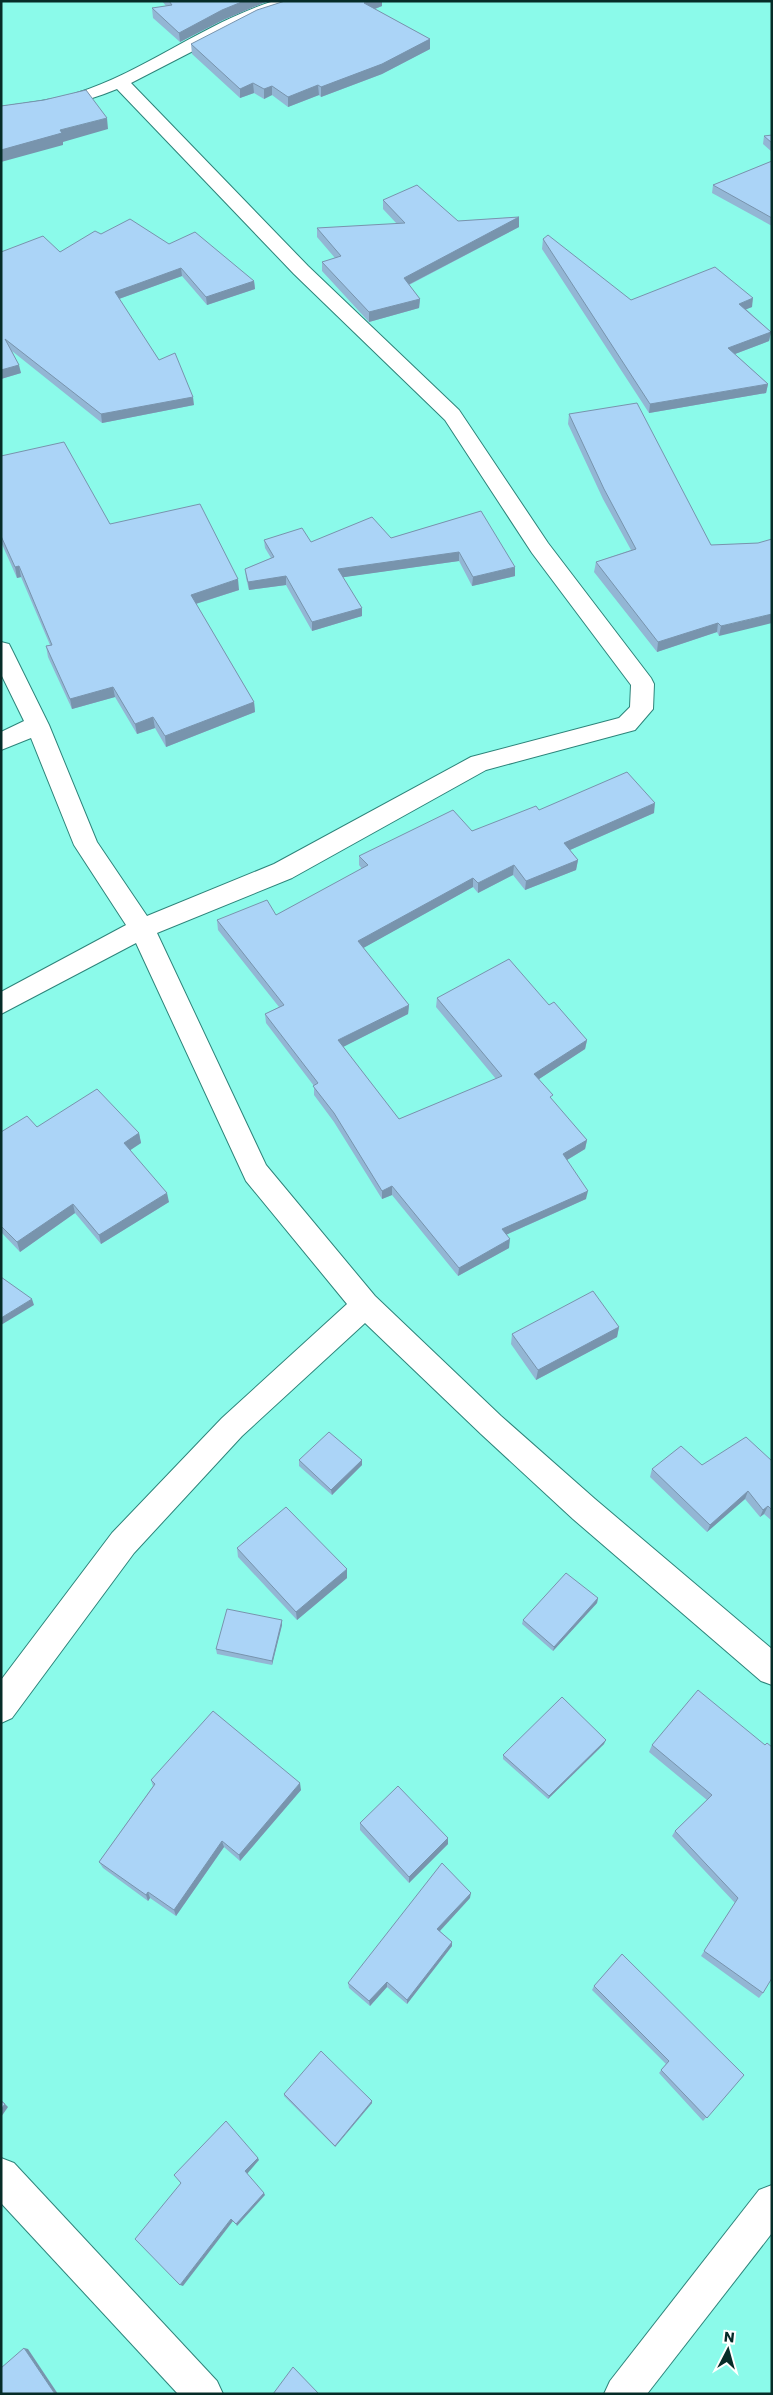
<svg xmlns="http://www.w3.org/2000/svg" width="773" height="2395" viewBox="0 0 773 2395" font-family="Poppins,sans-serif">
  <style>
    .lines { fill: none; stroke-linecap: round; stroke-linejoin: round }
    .minor-casing { stroke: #2d847a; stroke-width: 2 }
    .minor { fill: #fff; fill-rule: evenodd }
    .wall { fill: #93b6d4 }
    .shaded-wall { fill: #7894ad }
    .building { fill: #abd4f7; stroke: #7894ad }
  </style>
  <rect width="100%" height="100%" fill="#8bfaea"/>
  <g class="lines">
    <defs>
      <g id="minor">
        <path d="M274,1h26l-2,4 -41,13 -126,65 177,183 151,144 89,133 103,135 3,6 -1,25 -18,21 -149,40 -194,108 -135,55 109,232 109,131 126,120 94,83 177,150v36l-11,-4 -188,-162 -92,-85 -116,-111 -123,113 -108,117 -122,165 -11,5v-43l111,-147 110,-115 125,-114 -101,-123 -110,-238 -135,71v-22l125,-67 -52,-80 -43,-107 -30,12v-18l23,-11 -23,-47v-32l8,2 3,6 37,75 48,117 50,74 127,-52 197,-107 148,-39 11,-11 1,-22 -99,-132 -87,-133 -151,-146 -177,-185c-38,16 -76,22 -116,28v-10c25,-4 52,-6 76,-14 69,-22 127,-70 197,-92z"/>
        <polygon points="1,2158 14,2163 217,2381 223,2394 178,2394 1,2203"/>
        <polygon points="772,2185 772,2233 647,2394 604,2394 610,2381 759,2190"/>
      </g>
    </defs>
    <use href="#minor" class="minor-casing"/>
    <use href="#minor" class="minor"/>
  </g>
  <g class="wall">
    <polygon points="162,1 268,1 223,20 180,42 153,18 152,8 166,6"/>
    <polygon points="285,1 382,1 382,6 375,9 430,39 430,49 382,74 321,97 319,95 288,107 272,95 264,99 254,93 240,98 192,54 191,44"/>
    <polygon points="772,135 772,152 763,144 764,136"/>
    <polygon points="772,161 772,226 712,193 713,185"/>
    <polygon points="383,200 458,221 519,217 519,227 409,285 420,299 419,308 369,322 322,271 322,262 335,258 317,237 317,228 397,224 383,209"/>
    <polygon points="101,234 169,244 254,281 255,289 207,305 182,276 119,299 159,360 194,405 102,423 12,351 21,373 1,379 1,252 60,252"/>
    <polygon points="543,239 631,300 752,307 746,309 771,332 769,341 735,354 768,384 766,393 649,413 542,249"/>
    <polygon points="569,414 711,545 758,543 719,636 717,632 657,652 594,572 596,562 631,550 603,499 568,424"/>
    <polygon points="1,456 110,524 239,590 196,604 254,702 255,712 166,747 155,728 137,734 115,697 72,709 48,657 46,646 50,645 21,577 17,578 1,542"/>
    <polygon points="481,511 515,576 472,586 459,561 343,577 362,616 312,631 286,585 249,590 246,578 245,569 271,558 265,548 264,540 311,542 391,538"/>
    <polygon points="539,810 654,813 570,850 578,860 576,870 525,890 513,875 478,893 473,887 363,948 409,1005 408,1014 343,1047 399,1119 496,1079 436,1007 437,998 549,1005 587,1040 585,1049 539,1079 552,1100 587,1140 585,1149 567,1160 586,1199 506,1235 509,1248 458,1276 392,1195 382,1199 334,1122 314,1095 314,1086 266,1023 265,1014 279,1007 218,930 217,920 276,915 362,869 359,865 359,856 472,831"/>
    <polygon points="37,1127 139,1133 141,1143 130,1150 169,1202 101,1244 75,1213 20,1252 1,1232 1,1132"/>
    <polygon points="619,1327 617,1337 536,1380 511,1344 512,1334"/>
    <polygon points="299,1460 362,1465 332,1495 299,1466"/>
    <polygon points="772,1461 772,1521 764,1514 760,1517 745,1499 707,1532 650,1477 652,1469"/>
    <polygon points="237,1548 347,1578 297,1620 238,1557"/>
    <polygon points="598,1598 597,1603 553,1651 522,1624 523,1620"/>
    <polygon points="282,1620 282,1625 272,1665 217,1654 216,1649"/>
    <polygon points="604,1744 548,1799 503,1759 503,1755"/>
    <polygon points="652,1745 765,1745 763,1993 759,1998 701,1956 735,1903 672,1836 675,1831 707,1800 649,1752"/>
    <polygon points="151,1780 301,1790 240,1861 224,1847 176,1916 150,1898 148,1901 103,1868 99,1862 153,1786"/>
    <polygon points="360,1823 448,1844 409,1883 360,1830"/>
    <polygon points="470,1898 440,1931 452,1942 452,1946 407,2004 387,1987 370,2006 349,1988 348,1983"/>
    <polygon points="594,1986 744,2075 703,2121 659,2073 666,2064 592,1990"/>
    <polygon points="284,2094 372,2101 372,2103 335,2147 284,2096"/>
  </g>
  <g class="shaded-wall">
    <polygon points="244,1 268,1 223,20 180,42 179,33 222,10"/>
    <polygon points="368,1 382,1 382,6 364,13 364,3"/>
    <polygon points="430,39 430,49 382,74 321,97 321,87"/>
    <polygon points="253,83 254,93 240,98 240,89"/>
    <polygon points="318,85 319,95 288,107 288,97"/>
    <polygon points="272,86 272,95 264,99 264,89"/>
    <polygon points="107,118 108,129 63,142 63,145 1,162 1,150 60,130"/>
    <polygon points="519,217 519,227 404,287 404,278"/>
    <polygon points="181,268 182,276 116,300 115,292"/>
    <polygon points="254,281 255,289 207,305 206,297"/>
    <polygon points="753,298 752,307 737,313 739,304"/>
    <polygon points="420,299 419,308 369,322 369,312"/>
    <polygon points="771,332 769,341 727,357 728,348"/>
    <polygon points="19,365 21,373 1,379 1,370"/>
    <polygon points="768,384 766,393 649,413 650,404"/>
    <polygon points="193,397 194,405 102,423 101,414"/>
    <polygon points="459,552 459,561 338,578 338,569"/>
    <polygon points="19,566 21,577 17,578 15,567"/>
    <polygon points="515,567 515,576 472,586 473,577"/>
    <polygon points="286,576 286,585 249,590 248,582"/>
    <polygon points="238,579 239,590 192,605 191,595"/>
    <polygon points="362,608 362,616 312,631 312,622"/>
    <polygon points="772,614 772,623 719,636 721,626"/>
    <polygon points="718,623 717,632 657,652 658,642"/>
    <polygon points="113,687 115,697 72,709 70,699"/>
    <polygon points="254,702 255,712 166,747 165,736"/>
    <polygon points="153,717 155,728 137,734 135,724"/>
    <polygon points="655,803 654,813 563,853 564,843"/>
    <polygon points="578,860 576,870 525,890 526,881"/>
    <polygon points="514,865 513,875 478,893 478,883"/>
    <polygon points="473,878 473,887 358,951 358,941"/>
    <polygon points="409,1005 408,1014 339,1049 338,1040"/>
    <polygon points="587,1040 585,1049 533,1083 534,1074"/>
    <polygon points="139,1133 141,1143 126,1153 124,1143"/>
    <polygon points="587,1140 585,1149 562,1163 563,1154"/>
    <polygon points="392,1186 392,1195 382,1199 382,1191"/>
    <polygon points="588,1191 586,1199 501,1237 502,1229"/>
    <polygon points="167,1193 169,1202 101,1244 99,1235"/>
    <polygon points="73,1204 75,1213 20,1252 17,1242"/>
    <polygon points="510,1239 509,1248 458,1276 459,1268"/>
    <polygon points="32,1299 34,1305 1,1325 1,1318"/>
    <polygon points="619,1327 617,1337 536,1380 538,1370"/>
    <polygon points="362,1460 362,1465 332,1495 331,1490"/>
    <polygon points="748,1491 745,1499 707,1532 710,1525"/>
    <polygon points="768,1506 764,1514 760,1517 763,1510"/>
    <polygon points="347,1569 347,1578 297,1620 296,1612"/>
    <polygon points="598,1598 597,1603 553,1651 554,1647"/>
    <polygon points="282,1620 282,1625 272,1665 272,1661"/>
    <polygon points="606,1740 604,1744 548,1799 549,1796"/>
    <polygon points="300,1783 301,1790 240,1861 239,1855"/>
    <polygon points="448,1838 448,1844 409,1883 409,1877"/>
    <polygon points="222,1841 224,1847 176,1916 174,1910"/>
    <polygon points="148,1892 150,1898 148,1901 146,1895"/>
    <polygon points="471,1893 470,1898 437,1934 437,1929"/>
    <polygon points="452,1942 452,1946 407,2004 407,2000"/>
    <polygon points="387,1982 387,1987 370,2006 369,2001"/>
    <polygon points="1,2100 8,2107 1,2117"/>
    <polygon points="372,2101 372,2103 335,2147 335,2146"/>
    <polygon points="258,2158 259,2160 247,2174 245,2171"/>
    <polygon points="264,2193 265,2195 237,2226 236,2224"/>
    <polygon points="231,2219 233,2221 183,2286 180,2285"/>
    <polygon points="24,2348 28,2349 58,2394 55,2394"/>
  </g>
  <g class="building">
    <polygon points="169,1 244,1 222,10 179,33 152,8 172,5"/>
    <polygon points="285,1 368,1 364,3 430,39 382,64 321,87 318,85 288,97 272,86 264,89 253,83 240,89 191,44 257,10"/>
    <polygon points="86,90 107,118 60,130 62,133 1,150 1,106 44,100"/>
    <polygon points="772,135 772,143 764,136"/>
    <polygon points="772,161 772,218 713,185"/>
    <polygon points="417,185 458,221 519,217 404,278 420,299 369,312 322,262 341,256 317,228 405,223 383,200"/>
    <polygon points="130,219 169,244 195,232 254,281 206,297 181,268 115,292 159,360 175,353 193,397 101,414 5,339 19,365 1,370 1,252 43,236 60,252 95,231 101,234"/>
    <polygon points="548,235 631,300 715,267 753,298 739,304 771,332 728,348 768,384 650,404 543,239"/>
    <polygon points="637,403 711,545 758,543 772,539 772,614 721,626 718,623 658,642 596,562 636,549 604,489 569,414"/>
    <polygon points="64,442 110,524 200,504 238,579 191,595 254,702 165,736 153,717 135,724 113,687 70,699 46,646 52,645 19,566 15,567 1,536 1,456"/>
    <polygon points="481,511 515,567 473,577 459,552 338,569 362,608 312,622 286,576 248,582 245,569 274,557 264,540 302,528 311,542 372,517 391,538"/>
    <polygon points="627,772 655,803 564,843 578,860 526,881 514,865 478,883 473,878 358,941 409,1005 338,1040 399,1119 502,1076 437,998 509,959 549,1005 554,1002 587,1040 534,1074 553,1095 550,1097 587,1140 563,1154 588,1191 502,1229 510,1239 459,1268 392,1186 382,1191 334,1113 313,1086 318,1083 265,1014 284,1005 217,920 267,900 276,915 368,865 359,856 453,810 472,831 536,806 539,810"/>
    <polygon points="97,1089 139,1133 124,1143 167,1193 99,1235 73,1204 17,1242 1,1226 1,1132 27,1116 37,1127"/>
    <polygon points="1,1277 32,1299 1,1318"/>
    <polygon points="593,1291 619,1327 538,1370 512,1334"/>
    <polygon points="329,1432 362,1460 331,1490 299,1460"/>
    <polygon points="746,1437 772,1461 772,1510 768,1506 763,1510 748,1491 710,1525 652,1469 681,1446 702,1465"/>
    <polygon points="286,1507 347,1569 296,1612 237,1548"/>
    <polygon points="566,1573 598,1598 554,1647 523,1620"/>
    <polygon points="227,1609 282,1620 272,1661 216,1649"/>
    <polygon points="698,1690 765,1745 767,1743 772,1747 772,1978 763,1993 704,1951 738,1898 675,1831 712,1795 652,1745"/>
    <polygon points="562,1697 606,1740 549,1796 503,1755"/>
    <polygon points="213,1711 300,1783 239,1855 222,1841 174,1910 148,1892 146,1895 99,1862 155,1784 151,1780"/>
    <polygon points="398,1786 448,1838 409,1877 360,1823"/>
    <polygon points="442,1863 471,1893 437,1929 452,1942 407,2000 387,1982 369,2001 348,1983"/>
    <polygon points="622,1954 744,2075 707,2118 661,2070 669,2061 594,1986"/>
    <polygon points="321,2051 372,2101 335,2146 284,2094"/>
    <polygon points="1,2101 5,2104 1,2109"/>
    <polygon points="226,2121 258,2158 245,2171 264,2193 236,2224 231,2219 180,2285 135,2239 181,2183 174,2175"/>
    <polygon points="24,2348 55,2394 1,2394 1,2368"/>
    <polygon points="293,2367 319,2394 273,2394"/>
  </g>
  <rect width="773" height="2395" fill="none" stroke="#062c28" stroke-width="5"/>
  <g transform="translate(728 2350) rotate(6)" stroke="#ffffff" stroke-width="4" paint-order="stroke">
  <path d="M0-4L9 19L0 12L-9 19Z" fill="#062c28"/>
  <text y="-8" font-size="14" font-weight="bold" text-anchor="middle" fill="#062c28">N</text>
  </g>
</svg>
